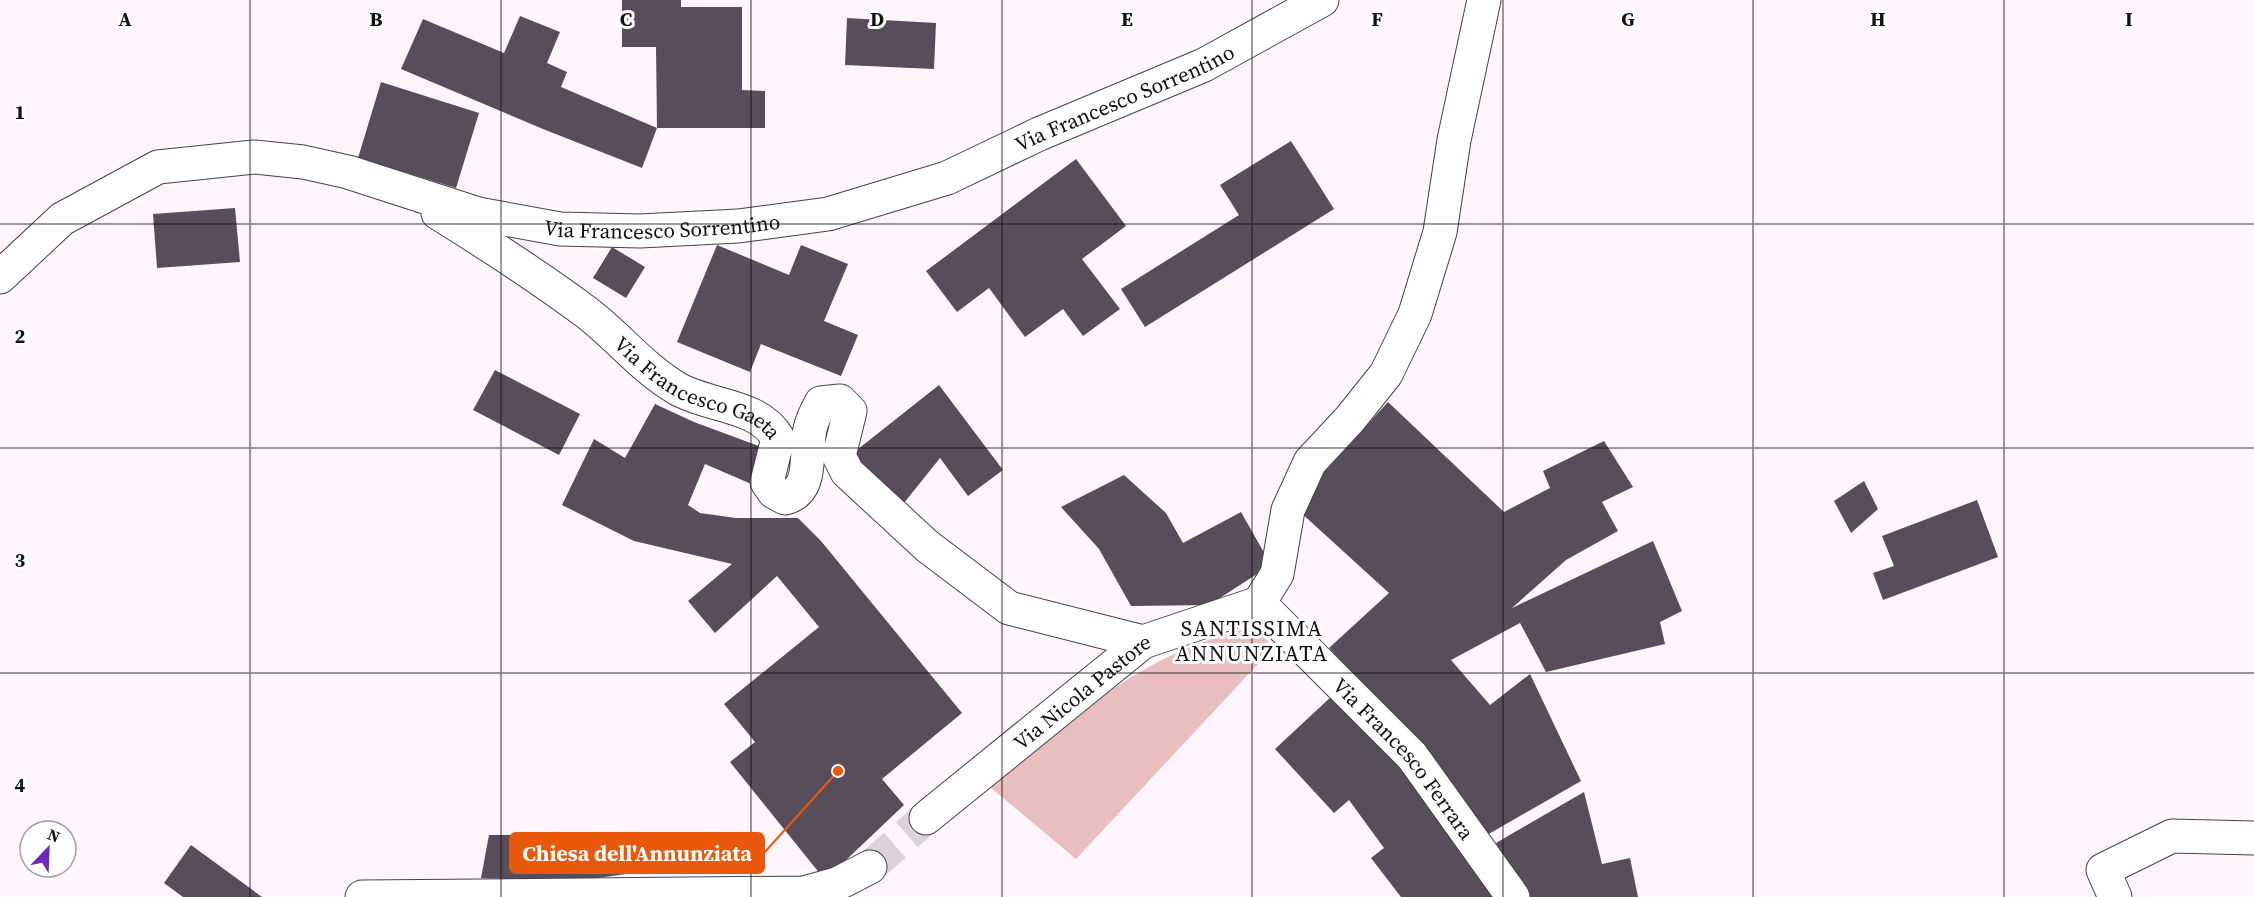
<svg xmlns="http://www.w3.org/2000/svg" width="2254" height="897" viewBox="0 0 2254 897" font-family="'Source Serif 4',serif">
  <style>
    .green { fill: #eabebf }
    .building { fill: #584d5a }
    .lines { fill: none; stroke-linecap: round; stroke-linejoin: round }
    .minor-tunnel { stroke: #dbd3d9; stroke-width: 33; stroke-dasharray: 33 16; stroke-linecap: butt }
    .minor-casing { stroke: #444; stroke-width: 35 }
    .minor { stroke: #fff; stroke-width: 33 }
    .grid { fill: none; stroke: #111; stroke-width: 1.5; stroke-opacity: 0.55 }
    .labels { text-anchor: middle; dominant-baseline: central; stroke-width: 6; stroke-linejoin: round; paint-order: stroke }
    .street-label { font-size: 21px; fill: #111; stroke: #fff }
    .neighbourhood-label { font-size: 22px; letter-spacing: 1.5px; fill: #111; stroke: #fff }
    .grid-label { font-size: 20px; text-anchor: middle; font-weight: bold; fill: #111; stroke: #fff; stroke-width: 6; stroke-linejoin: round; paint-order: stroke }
    .leader { fill: none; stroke: #e8590c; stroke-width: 2 }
    .callout-dot { fill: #e8590c; stroke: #fff; stroke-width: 2 }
    .callout { fill: #e8590c; stroke: #e8590c; stroke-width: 2 }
    .callout-label { font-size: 22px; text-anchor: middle; font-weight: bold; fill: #fff }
  </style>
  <rect width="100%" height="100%" fill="#fff5fc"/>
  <path class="green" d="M1255,626l18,22 -197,211 -86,-72c63,-53 130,-114 208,-143 18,-7 38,-12 57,-18z"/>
  <g class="building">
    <polygon points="622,0 681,0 681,7 742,7 742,90 765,91 765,128 657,128 642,168 543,129 401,69 423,19 504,53 520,16 560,32 547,63 567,72 561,87 657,128 656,47 622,47"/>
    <polygon points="847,18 936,23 934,69 845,65"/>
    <polygon points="381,82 479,113 456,188 358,158"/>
    <polygon points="1291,141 1334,209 1145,327 1121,289 1239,215 1220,185"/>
    <polygon points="1076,159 1126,226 1082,259 1120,309 1083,336 1063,309 1025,337 989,288 957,312 926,271"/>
    <polygon points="235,208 240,262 157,268 153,214"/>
    <polygon points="717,245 789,275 801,245 848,264 824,321 858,335 841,376 761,344 750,372 677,342"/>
    <polygon points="612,247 645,267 626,298 593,278"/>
    <polygon points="495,370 580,414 559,455 473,410"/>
    <polygon points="939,385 1003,470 968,496 940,458 900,508 848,457"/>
    <polygon points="1388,402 1504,512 1550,488 1543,471 1604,441 1633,487 1602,502 1618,531 1566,560 1512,608 1653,541 1682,611 1660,622 1665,644 1546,672 1520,623 1451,660 1490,705 1530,674 1581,781 1487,835 1427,757 1329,648 1389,593 1299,511 1316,481"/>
    <polygon points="655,404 694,422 767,449 756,486 705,464 688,505 700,513 736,518 798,518 821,541 962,713 882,779 904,805 825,880 730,762 755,742 724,704 819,627 777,576 715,633 688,601 732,564 634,541 562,505 594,439 625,458"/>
    <polygon points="1124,475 1166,513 1183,543 1241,512 1271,565 1209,605 1131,606 1099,549 1061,507"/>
    <polygon points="1864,481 1878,509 1851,533 1834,501"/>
    <polygon points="1977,500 1998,557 1883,600 1873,573 1894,566 1882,536"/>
    <polygon points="1333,695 1393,759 1498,897 1401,897 1371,858 1384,848 1349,800 1334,813 1275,749"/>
    <polygon points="1584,792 1602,864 1630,858 1638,897 1524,897 1496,843"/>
    <polygon points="489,835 705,836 704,863 569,882 481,878"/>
    <polygon points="191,845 262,897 183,897 164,883"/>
  </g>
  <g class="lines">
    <polyline class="minor-tunnel" points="870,867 926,818"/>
    <defs>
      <g id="minor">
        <path id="s1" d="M438,213c50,31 101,64 148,99 32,24 57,57 92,77 32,18 80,15 100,49l-11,44 7,10 11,6c29,-7 20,-45 25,-69 2,-9 6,-17 11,-26l19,-2 10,10 -11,45 8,16 80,74 82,62 134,34"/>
        <path id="s2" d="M0,277l62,-58 96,-52 96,-10 49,5 45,10 130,42 82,15 80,2 98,-5 90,-12 119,-36 92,-44 165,-69 118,-65"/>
        <polyline points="1259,603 1277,574 1288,510 1310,462 1350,419 1386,374 1415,314 1440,232 1454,140 1484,0"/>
        <path id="s3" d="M1259,603l153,153 101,141"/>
        <path id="s4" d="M926,818l217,-176 116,-39"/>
        <polyline points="362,897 804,893 837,884 870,867"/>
        <polyline points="2115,897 2103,870 2172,836 2254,838"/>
      </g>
    </defs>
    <use href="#minor" class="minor-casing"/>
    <use href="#minor" class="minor"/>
  </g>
  <path class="grid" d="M250,0v897M501,0v897M751,0v897M1002,0v897M1252,0v897M1503,0v897M1753,0v897M2004,0v897M0,224h2254M0,448h2254M0,673h2254"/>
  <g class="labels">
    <g class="street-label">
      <text stroke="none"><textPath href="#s2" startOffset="1194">Via Francesco Sorrentino</textPath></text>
      <text stroke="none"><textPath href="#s2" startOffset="708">Via Francesco Sorrentino</textPath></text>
      <text stroke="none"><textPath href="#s1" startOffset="315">Via Francesco Gaeta</textPath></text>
      <text stroke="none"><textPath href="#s4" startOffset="201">Via Nicola Pastore</textPath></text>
      <text stroke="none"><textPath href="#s3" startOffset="213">Via Francesco Ferrara</textPath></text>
    </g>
    <g class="neighbourhood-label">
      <text x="1252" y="628">SANTISSIMA<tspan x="1252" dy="25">ANNUNZIATA</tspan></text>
    </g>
  </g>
  <g class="grid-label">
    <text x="125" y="26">A</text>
    <text x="376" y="26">B</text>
    <text x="626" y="26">C</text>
    <text x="877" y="26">D</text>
    <text x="1127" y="26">E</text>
    <text x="1377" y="26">F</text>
    <text x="1628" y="26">G</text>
    <text x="1878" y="26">H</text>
    <text x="2129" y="26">I</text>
    <text x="20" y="119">1</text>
    <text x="20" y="343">2</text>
    <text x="20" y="567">3</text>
    <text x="20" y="792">4</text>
  </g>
  <path class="leader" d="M838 771L764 853"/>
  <circle class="callout-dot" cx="838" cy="771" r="6"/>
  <rect class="callout" x="510" y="833" width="254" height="40" rx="6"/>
  <g class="callout-label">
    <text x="637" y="861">Chiesa dell'Annunziata</text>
  </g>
  <g transform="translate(48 849) rotate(23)"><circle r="28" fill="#ffffff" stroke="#a0a0a0" stroke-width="1.5"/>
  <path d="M0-4.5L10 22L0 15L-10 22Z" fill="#6e29c1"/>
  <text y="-9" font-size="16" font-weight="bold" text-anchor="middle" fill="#111111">N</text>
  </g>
</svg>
